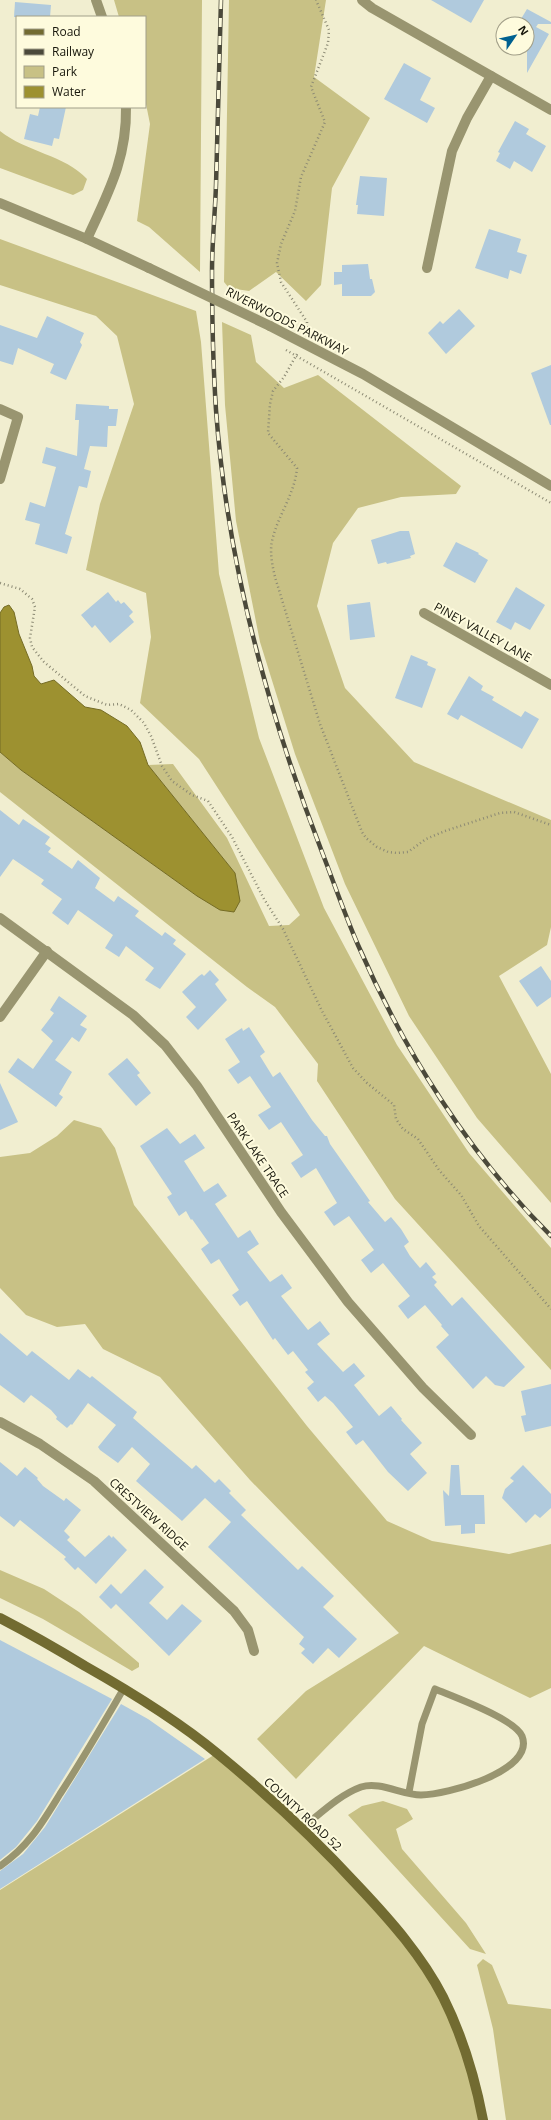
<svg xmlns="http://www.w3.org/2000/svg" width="551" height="2120" viewBox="0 0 551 2120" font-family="'Open Sans',sans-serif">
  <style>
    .green { fill: #c8c185 }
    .water { fill: #9d9130; stroke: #756c25 }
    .building { fill: #b0cadd }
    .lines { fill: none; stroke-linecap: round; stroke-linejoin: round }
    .path { stroke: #8c8a74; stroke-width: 2.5; stroke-dasharray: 1 3; stroke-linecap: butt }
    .lane { stroke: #999570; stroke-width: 7 }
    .street { stroke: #999570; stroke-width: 10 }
    .secondary { stroke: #726b31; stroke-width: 10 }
    .rail-casing { stroke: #4b493a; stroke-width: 4.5 }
    .rail { stroke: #fefbdd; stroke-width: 3; stroke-dasharray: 9; stroke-linecap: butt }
    .street-bridge { stroke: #999570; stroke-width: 10 }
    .labels { text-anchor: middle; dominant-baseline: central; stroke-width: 4; stroke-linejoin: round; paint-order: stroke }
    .street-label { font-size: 12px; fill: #17160b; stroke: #fefbdd }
  </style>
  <rect width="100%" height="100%" fill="#f1eed0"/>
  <g class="green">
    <polygon points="114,0 202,0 200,272 149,227 137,221 150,124 145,99 145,17 119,17"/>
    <polygon points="229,0 326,0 314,77 370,118 332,188 321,285 306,301 276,272 249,291 229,288 224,282"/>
    <path d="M0,131c26,21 65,24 87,48l-4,11 -10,5 -73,-27z"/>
    <polygon points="0,239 196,311 201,342 219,574 259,738 324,908 397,1045 469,1153 551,1248 551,1370 395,1199 317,1081 318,1064 275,1007 247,987 0,792 0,752 21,770 197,896 235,873 148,765 173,764 227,838 269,926 289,925 300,915 199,759 140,703 151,637 146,593 86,570 100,504 134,404 117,336 96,316 0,285"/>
    <polygon points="222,322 251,335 256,362 284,388 318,375 461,486 456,494 401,497 358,508 333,543 317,606 345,688 414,762 551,820 551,927 547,945 499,976 551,1074 551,1203 477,1118 409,1016 345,884 295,754 260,642 236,521 225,405"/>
    <polygon points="74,1120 101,1128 115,1148 134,1205 307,1426 387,1521 432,1541 509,1554 551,1544 551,1688 530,1698 424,1646 296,1779 257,1739 306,1691 399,1633 250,1480 160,1377 103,1349 85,1324 57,1327 26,1315 0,1288 0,1157 30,1153 57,1136"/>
    <polygon points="0,1570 44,1589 79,1612 139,1663 139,1667 132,1671 43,1619 0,1598"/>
    <polygon points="217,1753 381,1911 442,1996 472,2073 482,2120 0,2120 0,1890"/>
    <polygon points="383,1801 407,1809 413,1819 396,1829 402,1849 466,1923 486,1954 470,1949 348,1815 362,1806"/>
    <polygon points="483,1959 492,1965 508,2004 551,2009 551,2120 506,2120 493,2029 477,1965"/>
  </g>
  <polygon class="water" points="9,605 14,612 19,634 32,666 34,676 41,684 54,680 85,707 101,710 127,726 140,742 148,765 235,873 240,901 234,912 220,910 197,896 21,770 0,752 0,613 4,607"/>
  <g class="building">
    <polygon points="431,0 484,0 471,23"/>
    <polygon points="15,2 51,5 50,17 14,17"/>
    <polygon points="527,9 551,22 551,24 538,24 536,27 549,34 527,73 527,24 518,24"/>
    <polygon points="404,63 431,78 420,100 435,108 427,123 384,99"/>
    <polygon points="40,107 66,107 59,139 54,138 52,146 24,139 30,114 38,116"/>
    <polygon points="515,121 529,129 526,134 546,146 532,172 514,161 510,169 496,161 500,153 498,152"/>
    <polygon points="360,176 387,178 384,216 357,214 358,205 356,205"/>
    <polygon points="489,229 521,239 517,252 527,255 521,274 510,270 508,279 475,268"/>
    <polygon points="368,264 370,279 372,279 375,292 371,296 342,296 342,284 334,285 334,272 342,272 342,265"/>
    <polygon points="459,309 475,326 446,354 428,333 440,321 443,324"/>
    <polygon points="47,316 84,333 80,342 82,345 66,380 50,373 54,364 18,348 13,365 0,361 0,325 37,338"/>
    <polygon points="551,365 551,425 550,425 531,373"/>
    <polygon points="76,404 109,406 109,409 118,409 116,426 108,426 107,447 90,446 84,469 91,471 87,488 79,486 65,534 72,537 67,554 35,544 40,524 25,520 30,502 45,507 56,467 42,463 46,447 77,456 79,420 75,420"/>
    <polygon points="400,531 409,531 415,554 410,556 411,558 387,564 386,562 378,564 371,540"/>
    <polygon points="456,542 479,553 478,554 488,560 475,583 443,566"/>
    <polygon points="516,587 545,605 530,630 515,622 511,630 496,622"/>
    <polygon points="108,592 116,602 118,600 121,604 124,602 133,612 129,616 134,622 110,643 95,625 92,628 81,615"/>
    <polygon points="370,602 375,637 350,640 347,605"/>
    <polygon points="411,655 428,662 427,665 436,669 422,708 395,698"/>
    <polygon points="469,676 483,686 481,690 494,697 492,700 521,717 525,711 539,719 522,749 461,715 458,720 447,714"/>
    <polygon points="0,810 19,825 23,819 50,837 45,844 51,848 48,852 72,869 78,860 100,878 95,888 114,902 118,896 139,911 135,916 162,936 165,932 176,940 173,944 186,954 160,989 145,980 154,968 126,946 119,957 105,948 113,935 78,910 68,925 52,913 62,899 41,884 44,880 13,859 0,877"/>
    <polygon points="541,966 551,981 551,997 537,1007 519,981"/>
    <polygon points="210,970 219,980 215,984 227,1000 198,1030 186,1017 196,1007 182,992 199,976 202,974 204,976"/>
    <polygon points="59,996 87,1016 80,1025 87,1029 79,1042 72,1037 55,1060 72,1072 59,1094 63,1097 56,1107 8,1072 18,1058 33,1069 53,1041 41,1030 54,1013 50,1010"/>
    <polygon points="249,1027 265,1052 260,1056 273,1077 280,1072 312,1120 325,1136 327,1136 330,1144 370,1201 368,1202 385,1222 391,1217 401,1229 409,1242 404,1246 410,1256 420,1268 426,1262 436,1274 432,1277 437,1282 434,1285 452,1306 462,1297 525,1367 504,1387 495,1385 486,1376 473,1389 436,1347 449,1335 441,1326 442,1325 425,1305 408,1319 398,1306 410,1296 383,1263 371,1273 361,1260 374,1250 349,1216 334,1226 324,1212 337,1203 316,1168 301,1178 291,1163 303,1155 281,1122 269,1130 258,1115 271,1107 250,1076 238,1084 228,1070 240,1062 225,1039 242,1028 243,1031"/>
    <polygon points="127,1058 140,1073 137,1075 151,1093 136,1106 108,1074"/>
    <polygon points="0,1083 18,1122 0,1130"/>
    <polygon points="167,1128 180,1144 195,1134 205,1148 184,1161 204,1192 218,1183 227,1196 215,1204 238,1238 250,1230 259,1244 247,1252 270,1282 282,1274 292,1288 281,1296 308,1330 320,1321 330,1334 317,1344 343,1372 354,1363 365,1376 354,1385 379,1416 391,1406 402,1419 401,1420 422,1443 410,1454 427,1473 408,1491 388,1472 363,1440 356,1445 346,1432 353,1427 333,1403 325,1396 318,1402 307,1388 314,1382 305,1372 308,1370 293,1351 288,1355 275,1338 273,1340 247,1301 240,1306 232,1295 239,1290 219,1259 211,1264 201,1249 209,1243 192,1219 191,1220 186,1211 179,1216 167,1197 172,1194 140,1146"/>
    <polygon points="0,1333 27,1356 32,1351 69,1380 78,1369 90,1378 92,1376 137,1412 133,1418 192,1469 196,1465 215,1483 219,1479 231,1491 229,1493 246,1510 241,1515 298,1570 302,1566 334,1596 323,1607 357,1639 339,1658 328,1648 313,1664 301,1653 305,1649 299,1644 304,1637 208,1547 231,1522 205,1498 182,1521 136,1481 150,1464 132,1447 118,1463 100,1450 98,1447 116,1425 88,1403 72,1425 71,1424 67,1428 56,1419 57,1417 51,1410 31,1395 24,1403 0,1385"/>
    <polygon points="551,1384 551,1426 525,1432 521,1416 526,1415 521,1391"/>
    <polygon points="0,1462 17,1476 25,1467 38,1478 37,1479 43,1486 64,1501 66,1498 81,1510 64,1531 70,1537 67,1540 85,1557 109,1535 112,1538 113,1536 127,1550 96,1584 78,1567 75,1570 64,1559 66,1557 20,1520 14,1527 0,1516"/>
    <polygon points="451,1465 459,1465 461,1495 484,1495 485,1524 475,1524 475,1533 461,1534 461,1525 445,1526 443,1490 449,1496"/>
    <polygon points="523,1465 551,1494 551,1508 540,1518 535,1514 526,1523 502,1498 505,1489 514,1481 510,1478"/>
    <polygon points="145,1569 164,1587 149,1603 167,1620 182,1604 202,1621 169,1656 116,1604 111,1609 99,1597 111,1584 121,1594"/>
    <polygon points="0,1640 112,1699 37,1821 16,1847 0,1860"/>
    <polygon points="121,1704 148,1719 205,1759 0,1889 0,1871 23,1854 45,1827"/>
  </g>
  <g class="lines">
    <g class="path">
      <polyline points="307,331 307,322 281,282 277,263 281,244 295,211 301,177 325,122 311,87 328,43 329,30 316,0"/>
      <polyline points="286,350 551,503"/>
      <path d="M297,354l-13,23 -11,14 -3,13 -2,29 29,35c-2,25 -18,46 -24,69 -4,13 -1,27 2,40l45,147 42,108 4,6 11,9 11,5 9,1 11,-1 18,-13 19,-8 55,-18 14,-1 37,13"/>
      <polyline points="0,583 20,589 32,599 35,607 30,638 32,647 44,662 85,696 107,705 119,704 131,710 144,723 151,736 162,766 172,781 192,795 208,801 232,837 264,899 283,929 322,1011 353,1068 367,1083 394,1105 396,1119 403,1129 418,1139 439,1170 461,1195 479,1226 551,1309"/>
    </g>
    <g class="lane">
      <path d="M302,1828c18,-14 37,-33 59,-41 19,-6 41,8 60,8 25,0 115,-24 101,-59 -7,-17 -68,-39 -87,-47l-13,35 -13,68"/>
      <path d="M0,1866c29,-20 42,-43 60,-72 23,-35 43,-70 64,-106"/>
    </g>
    <g class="street">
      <polyline points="96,0 102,17"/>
      <polyline points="362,0 372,8 551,110"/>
      <polyline points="0,203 87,239 149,268"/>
      <path d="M87,239c21,-46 40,-80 39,-132"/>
      <polyline points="427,268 452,151 467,118 491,76"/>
      <polyline points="270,326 363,374 551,486"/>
      <polyline points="0,409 18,417 0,479"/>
      <polyline points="424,613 551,685"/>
      <polyline points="0,918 133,1015 165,1045 197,1086 281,1212 348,1302 423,1388 471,1435"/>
      <polyline points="0,1017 47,951"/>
      <polyline points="0,1422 40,1444 94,1481 234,1611 248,1630 254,1651"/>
    </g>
    <path class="secondary" d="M0,1618c29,15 57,31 85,48 46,26 92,54 133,88 50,41 98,86 142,134 31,33 62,68 83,109 19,38 32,81 40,123"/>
    <defs>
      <path id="rail" d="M221,0c-2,62 -3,124 -5,185 -1,29 -4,58 -4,86 0,47 1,93 4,139 11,153 51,300 106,442 12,31 23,63 36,93 46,106 111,209 193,291"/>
    </defs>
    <use href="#rail" class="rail-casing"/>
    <use href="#rail" class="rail"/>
    <polyline class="street-bridge" points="149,268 270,326"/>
  </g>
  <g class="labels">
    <g class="street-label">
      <text transform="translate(287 321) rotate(27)">RIVERWOODS PARKWAY</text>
      <text transform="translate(483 632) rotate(29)">PINEY VALLEY LANE</text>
      <text transform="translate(258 1155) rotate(56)">PARK LAKE TRACE</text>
      <text transform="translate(149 1514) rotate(42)">CRESTVIEW RIDGE</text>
      <text transform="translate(303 1814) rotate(43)">COUNTY ROAD 52</text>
    </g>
  </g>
  <rect x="16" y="16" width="130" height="92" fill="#fefbdd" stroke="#a29f89"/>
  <rect x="24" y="29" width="20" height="6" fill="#726b31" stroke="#a29f89"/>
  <text x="52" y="36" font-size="12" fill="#17160b">Road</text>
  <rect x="24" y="49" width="20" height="6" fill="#4b493a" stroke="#a29f89"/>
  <text x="52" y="56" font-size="12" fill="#17160b">Railway</text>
  <rect x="24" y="66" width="20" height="12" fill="#c8c185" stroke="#a29f89"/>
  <text x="52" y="76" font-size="12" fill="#17160b">Park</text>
  <rect x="24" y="86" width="20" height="12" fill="#9d9130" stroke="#a29f89"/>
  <text x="52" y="96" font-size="12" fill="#17160b">Water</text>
  <g transform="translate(515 36) rotate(56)"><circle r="19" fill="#fefbdd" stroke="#a29f89"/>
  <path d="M0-3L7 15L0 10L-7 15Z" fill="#006190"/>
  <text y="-6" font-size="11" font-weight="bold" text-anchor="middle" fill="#17160b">N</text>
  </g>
</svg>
